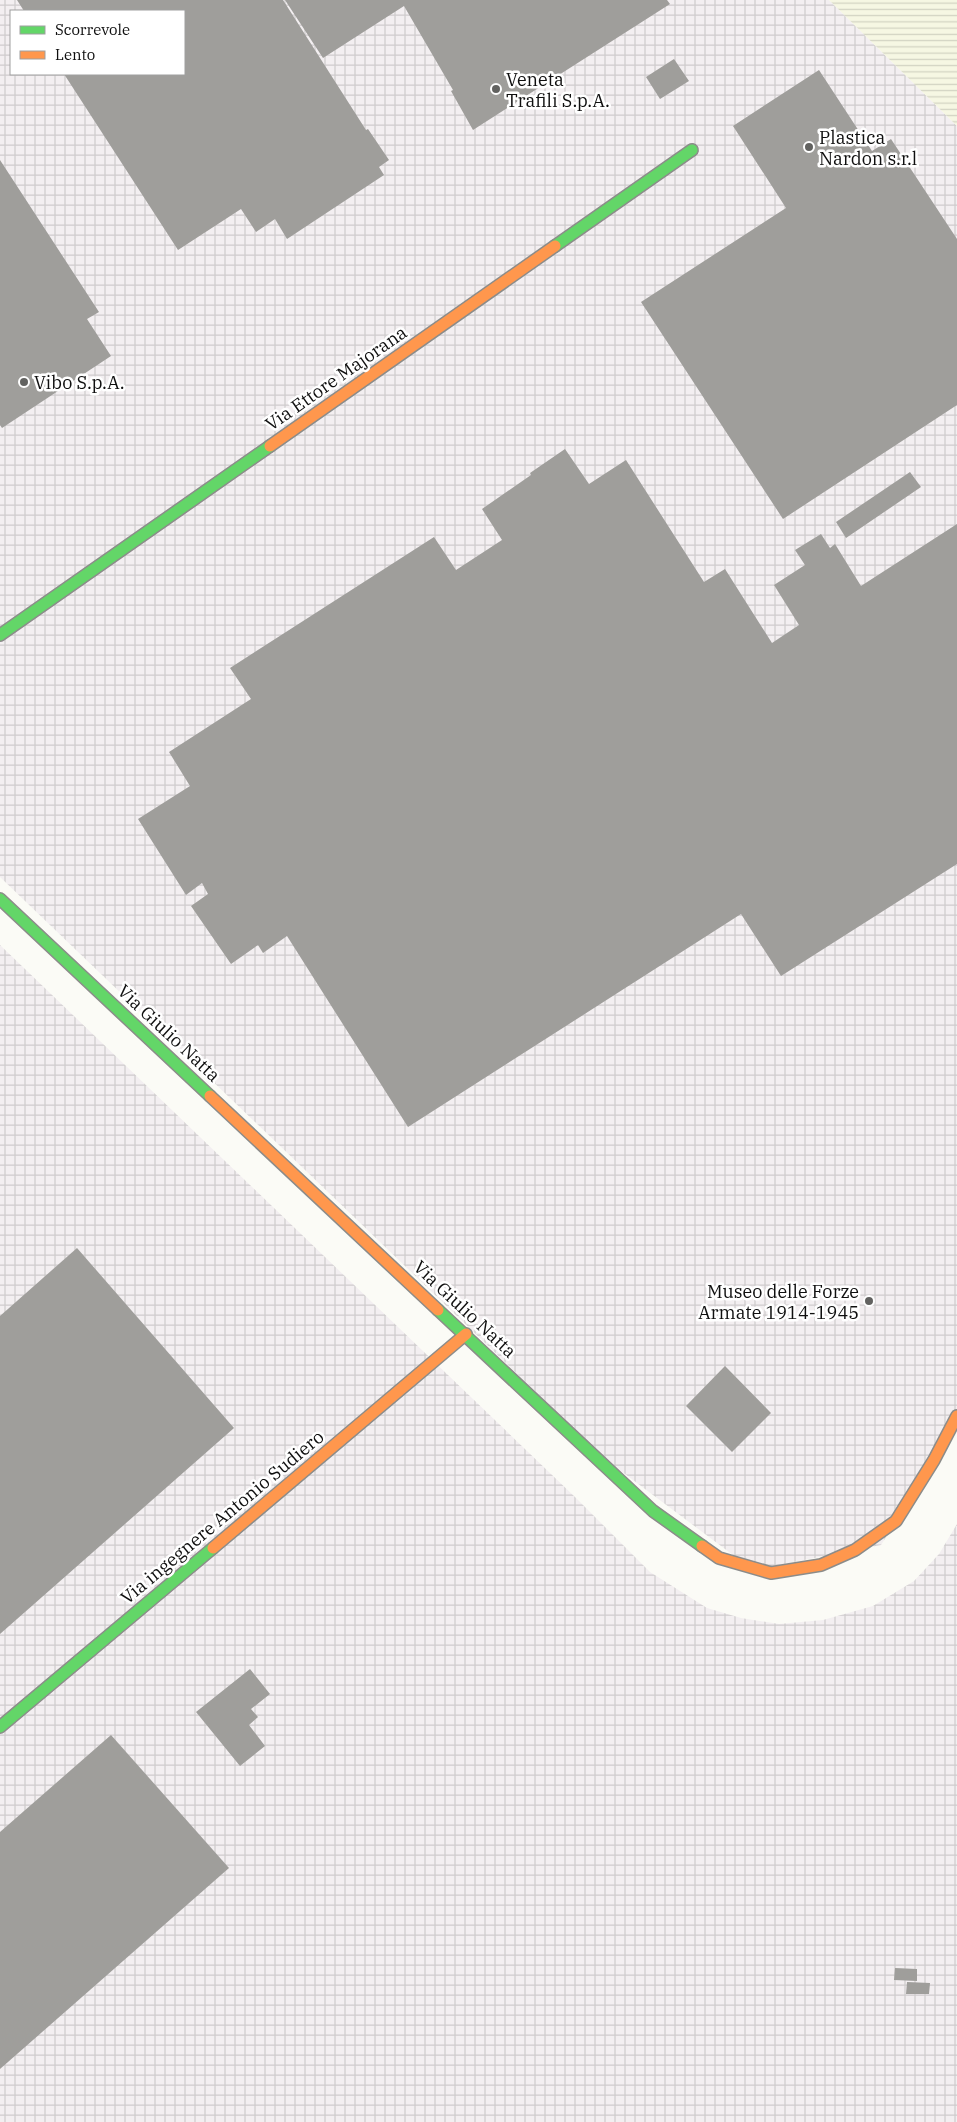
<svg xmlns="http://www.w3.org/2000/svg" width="957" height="2122" viewBox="0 0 957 2122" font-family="'IBM Plex Serif',serif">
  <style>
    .industrial { fill: url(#industrial-grid); fill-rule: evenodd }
    .farmland { fill: url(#farmland-rules) }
    .building { fill: #9f9e9b }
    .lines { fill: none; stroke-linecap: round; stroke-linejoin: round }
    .fast-casing { stroke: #8c8c8a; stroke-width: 14 }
    .slow-casing { stroke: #8c8c8a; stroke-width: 14 }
    .fast { stroke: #63d668; stroke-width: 11 }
    .slow { stroke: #ff974d; stroke-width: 11 }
    .poi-dot { fill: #626260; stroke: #fff; stroke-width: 2 }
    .labels { text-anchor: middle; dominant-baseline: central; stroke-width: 5; stroke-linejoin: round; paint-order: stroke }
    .poi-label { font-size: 18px; fill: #0f0f0f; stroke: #fff; text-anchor: start }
    .street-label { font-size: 18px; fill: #0f0f0f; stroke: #fff }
  </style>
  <defs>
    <pattern id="industrial-grid" width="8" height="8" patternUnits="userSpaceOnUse" patternTransform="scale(1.25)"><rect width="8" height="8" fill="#f3eff1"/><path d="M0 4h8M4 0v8" fill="none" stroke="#cfcccd"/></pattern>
    <pattern id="farmland-rules" width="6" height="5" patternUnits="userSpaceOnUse" patternTransform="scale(1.25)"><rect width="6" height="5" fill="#f6f7e3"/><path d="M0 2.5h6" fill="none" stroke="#d2d3c2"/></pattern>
  </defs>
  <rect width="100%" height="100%" fill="#fbfbf6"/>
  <g class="industrial">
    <path d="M0,0h829l128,126v1302l-76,117 -128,25 -144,-108 -609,-585zM11,11h173v63h-173z"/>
    <polygon points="0,945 575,1497 650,1572 707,1608 741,1618 779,1624 823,1620 873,1606 914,1581 939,1554 957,1524 957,2122 0,2122"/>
  </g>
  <polygon class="farmland" points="829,0 957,0 957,126"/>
  <g class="building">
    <polygon points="17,0 283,0 366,130 368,129 389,160 379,167 384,175 287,239 275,219 256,232 241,209 178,250 64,74 184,74 184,11 24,11"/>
    <polygon points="285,0 667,0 670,4 473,130 451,91 453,90 404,6 323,58"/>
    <polygon points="674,59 689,81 660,99 646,77"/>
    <polygon points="819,70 872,151 891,139 957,239 957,405 783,519 641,302 786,208 733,126"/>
    <polygon points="0,160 99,312 87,319 111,356 2,428 0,425"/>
    <polygon points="565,449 589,484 626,460 704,582 725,569 772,643 799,625 774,585 805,565 795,550 821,534 830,548 835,544 861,586 957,524 957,864 781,976 741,914 408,1127 287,936 263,953 258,945 231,964 191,906 208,894 202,883 186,895 138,819 190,786 169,752 251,699 230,668 434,537 456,570 502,540 482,509 531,475 530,473"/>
    <polygon points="910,472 921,487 846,538 836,522"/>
    <polygon points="77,1248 234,1428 0,1634 0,1316"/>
    <polygon points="725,1366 771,1413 732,1452 686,1406"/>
    <polygon points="250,1669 270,1694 251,1709 258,1717 249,1725 265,1746 240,1766 196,1712"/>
    <polygon points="111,1735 229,1868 0,2069 0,1832"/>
    <polygon points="895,1968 917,1969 917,1981 894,1980"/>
    <polygon points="907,1982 930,1983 929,1994 906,1994"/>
  </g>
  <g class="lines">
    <defs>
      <g id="fast">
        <polyline points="555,246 692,150"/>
        <polyline points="0,635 270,446"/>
        <polyline points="0,899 210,1096"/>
        <polyline points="438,1310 653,1511 702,1546"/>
        <polyline points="0,1727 213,1548"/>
      </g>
      <g id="slow">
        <polyline points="270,446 555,246"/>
        <polyline points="210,1096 438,1310"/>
        <polyline points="702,1546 719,1558 771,1573 821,1565 855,1550 896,1521 934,1460 957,1416"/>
        <polyline points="213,1548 466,1334"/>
      </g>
    </defs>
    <use href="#fast" class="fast-casing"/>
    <use href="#slow" class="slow-casing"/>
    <use href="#fast" class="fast"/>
    <use href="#slow" class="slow"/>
  </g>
  <g class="poi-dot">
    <circle cx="496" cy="89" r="5"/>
    <circle cx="809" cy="147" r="5"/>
    <circle cx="24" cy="382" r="5"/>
    <circle cx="869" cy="1301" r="5"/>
  </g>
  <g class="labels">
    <g class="poi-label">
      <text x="506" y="79">Veneta<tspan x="506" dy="21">Trafili S.p.A.</tspan></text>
      <text x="819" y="137">Plastica<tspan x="819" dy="21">Nardon s.r.l</tspan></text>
      <text x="34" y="382">Vibo S.p.A.</text>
      <text x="859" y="1291" text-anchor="end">Museo delle Forze<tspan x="859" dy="21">Armate 1914-1945</tspan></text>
    </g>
    <g class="street-label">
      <text transform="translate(336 378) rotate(-35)">Via Ettore Majorana</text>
      <text transform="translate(169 1033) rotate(43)">Via Giulio Natta</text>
      <text transform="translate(465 1309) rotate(43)">Via Giulio Natta</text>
      <text transform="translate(222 1517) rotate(-40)">Via ingegnere Antonio Sudiero</text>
    </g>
  </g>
  <rect x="10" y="10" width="175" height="65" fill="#ffffff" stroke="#9f9f9f"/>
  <rect x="20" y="26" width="25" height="8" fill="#63d668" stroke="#9f9f9f"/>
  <text x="55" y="35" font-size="15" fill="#0f0f0f">Scorrevole</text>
  <rect x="20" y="51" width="25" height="8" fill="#ff974d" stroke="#9f9f9f"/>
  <text x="55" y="60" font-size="15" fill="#0f0f0f">Lento</text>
</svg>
